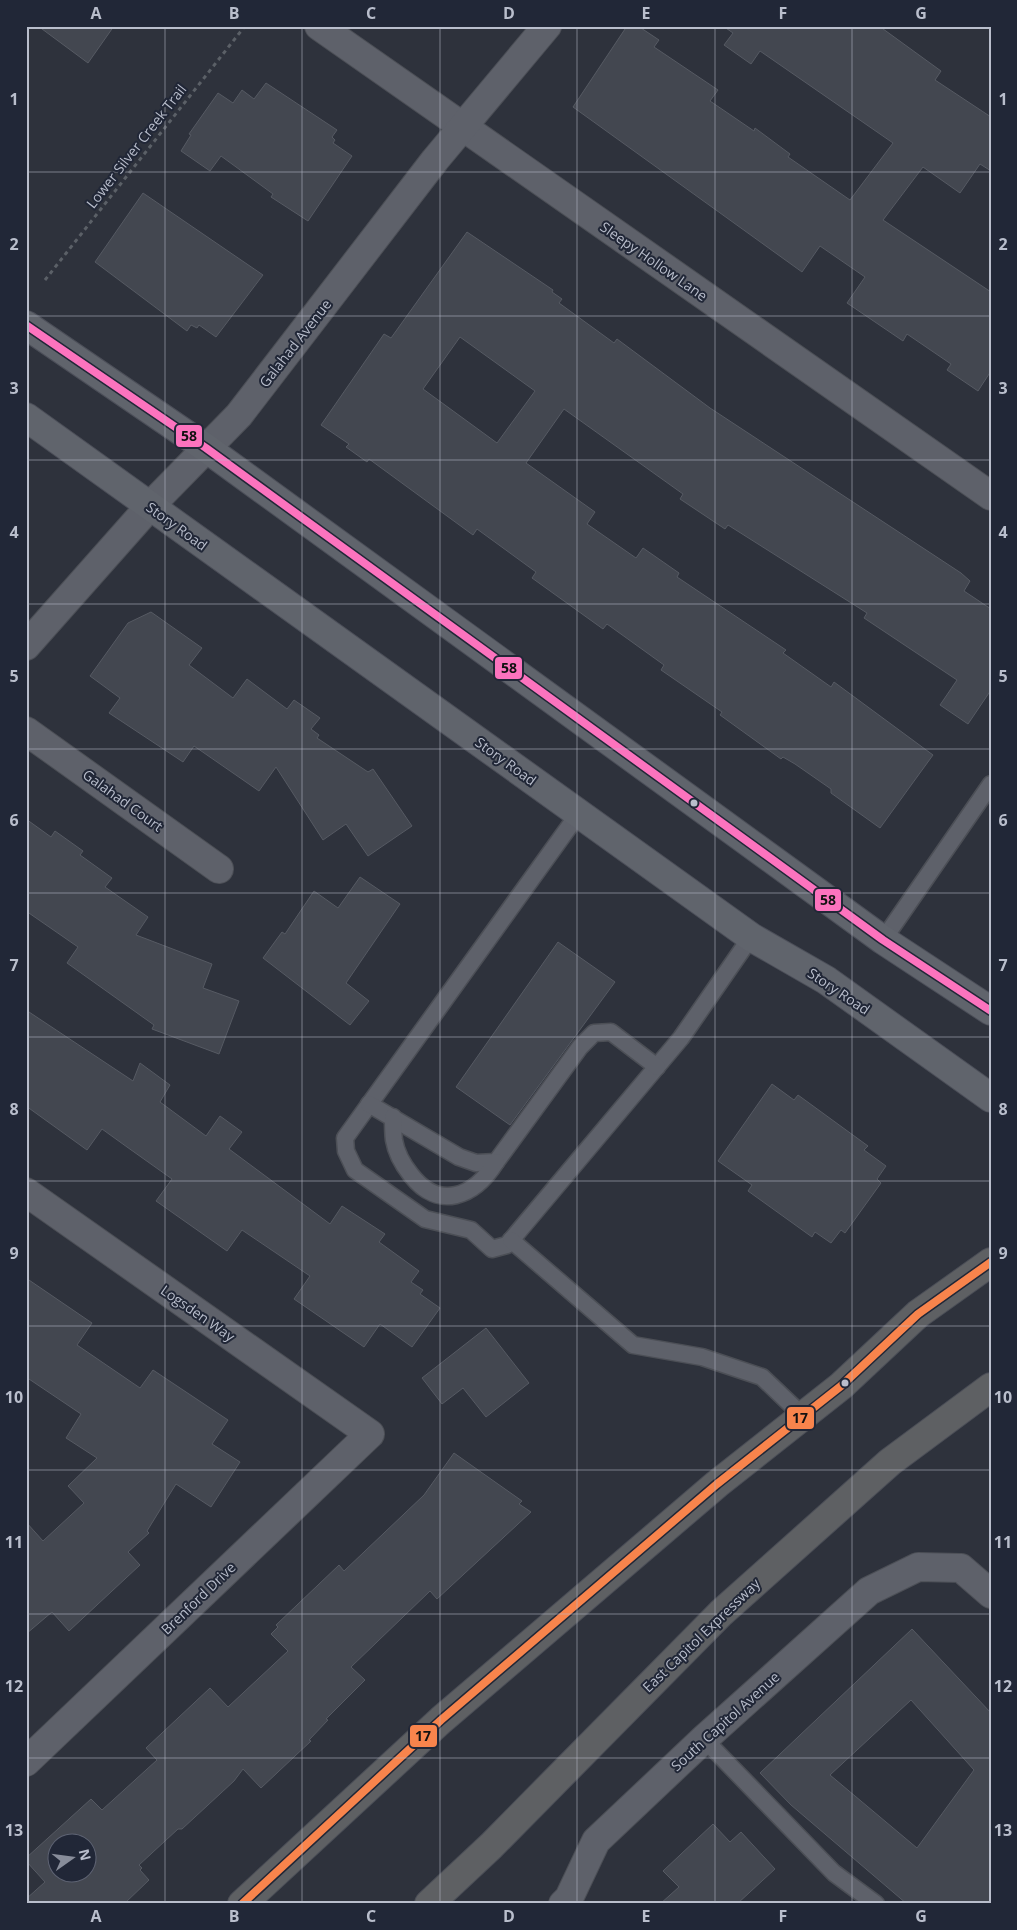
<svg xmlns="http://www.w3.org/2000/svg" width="1017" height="1930" viewBox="0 0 1017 1930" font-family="'Open Sans',sans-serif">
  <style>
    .building { fill: #434750; stroke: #565a63; fill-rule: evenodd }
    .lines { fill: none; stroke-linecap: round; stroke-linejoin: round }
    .lane-casing { stroke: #4c4f56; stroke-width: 19 }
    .street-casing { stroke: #4c4f56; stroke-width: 30 }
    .primary-casing { stroke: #4c4f59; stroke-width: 30 }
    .highway-casing { stroke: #4b4e57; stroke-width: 30 }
    .path { stroke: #5b6067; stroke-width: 3; stroke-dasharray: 4 4; stroke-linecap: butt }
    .lane { stroke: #5e616a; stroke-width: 16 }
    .street { stroke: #5e616a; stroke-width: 28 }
    .primary { stroke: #60646c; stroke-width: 28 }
    .highway { stroke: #5e6063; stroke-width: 28 }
    .bus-1-casing { stroke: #212737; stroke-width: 11 }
    .bus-2-casing { stroke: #212737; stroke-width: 11 }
    .bus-1 { stroke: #fc73be; stroke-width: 8 }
    .bus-2 { stroke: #f8844c; stroke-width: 8 }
    .grid { fill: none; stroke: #b9becc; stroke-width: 1; stroke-opacity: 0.55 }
    .bus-dot { fill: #b9becc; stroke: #212737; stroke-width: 2 }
    .labels { text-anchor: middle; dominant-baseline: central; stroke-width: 4; stroke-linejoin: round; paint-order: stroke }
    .street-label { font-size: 14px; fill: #b9becc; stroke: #212737 }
    .line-badge { stroke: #212737; stroke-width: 2 }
    .pale-badge-label { font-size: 14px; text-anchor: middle; font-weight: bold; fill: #111 }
    .neatline { fill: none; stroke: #b9becc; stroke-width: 2 }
    .grid-label { font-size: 16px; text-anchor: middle; font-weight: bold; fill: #b9becc }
  </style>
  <rect width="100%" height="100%" fill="#2e323c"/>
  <g class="building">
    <polygon points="38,26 114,26 88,63"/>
    <polygon points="627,26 638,26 659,40 654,47 718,90 710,101 754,131 755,128 790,154 788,157 850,200 893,143 760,51 751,64 724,45 733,33 723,26 879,26 941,71 935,80 991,117 991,171 980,164 960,193 923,167 883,220 991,292 991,371 978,391 947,370 951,364 907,334 903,341 847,303 865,277 820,246 802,272 573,107"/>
    <polygon points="266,83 337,130 332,137 335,140 333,143 352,156 308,221 271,197 273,194 221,156 210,171 181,151 191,135 189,134 218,93 233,103 242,90 254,99"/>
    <polygon points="143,193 263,275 216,337 199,325 197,328 191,325 187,331 95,262"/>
    <path d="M467,232l86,58 -1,2 10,7 -3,4 55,40 3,-4 93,69 251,165 9,8 -6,10 27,18v81l-23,34 -28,-19 17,-25 -93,-62 3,-5 -139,-88 -3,4 -45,-30 3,-5 -119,-85 -38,54 69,49 -8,12 49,34 7,-10 36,25 -2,4 109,73 -3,3 48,34 3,-5 99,73 -53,73 -49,-35v-4l-36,-25 -12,-7 -2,2 -61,-44 2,-3 -61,-42 3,-5 -57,-41 -4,5 -71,-51 4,-6 -59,-43 -4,6 -104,-76 -2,3 -21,-15 3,-3 -28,-19 63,-91 7,4zM460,337l75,54 -38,52 -74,-54z"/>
    <polygon points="151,612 202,648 189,665 233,698 247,679 287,709 294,700 320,718 311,729 319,735 317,738 368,772 373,769 412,826 368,856 346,824 323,840 276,767 259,791 194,746 183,762 109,713 120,698 90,676 128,623"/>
    <polygon points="26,819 51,837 55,831 83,851 80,855 112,878 105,887 148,917 136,935 212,964 203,988 239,1001 219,1054 152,1029 154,1025 67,963 78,947 26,911"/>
    <polygon points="360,877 400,904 346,983 369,1001 350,1025 263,958 282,932 285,934 314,891 338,908"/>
    <polygon points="558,942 615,982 510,1125 456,1087"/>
    <polygon points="26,1010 133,1081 140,1063 170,1085 160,1102 206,1136 220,1116 242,1132 229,1149 330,1224 342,1206 385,1234 379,1242 419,1271 411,1282 423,1290 420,1294 440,1308 412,1347 380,1324 364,1347 294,1299 310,1276 242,1230 227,1251 156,1201 172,1179 127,1147 102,1129 87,1150 26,1106"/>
    <polygon points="772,1084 794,1100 798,1095 868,1146 864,1150 886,1166 877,1179 881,1183 845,1233 841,1230 831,1243 815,1232 812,1237 748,1191 752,1185 718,1161"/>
    <polygon points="26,1278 92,1323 77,1345 140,1388 153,1370 228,1420 212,1444 240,1462 211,1507 176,1484 147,1531 149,1533 128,1552 140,1565 69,1631 52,1612 26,1634 26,1522 43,1541 84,1503 68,1486 97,1458 66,1438 81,1414 26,1377"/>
    <polygon points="486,1328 529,1383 486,1417 463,1388 442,1404 422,1378"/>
    <path d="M454,1453l68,48 -3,3 12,8 -94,87 -7,-8 -79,76 14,13 -39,39 2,1 -19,20 2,1 -50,47 -18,-19 -9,12 -52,48h-4l-39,36 3,3 -2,2 9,10 -25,24h-98v-5l19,-17 -19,-21v-3l65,-59 11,11 55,-50 -11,-12 64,-60 18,19 60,-56 -17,-17 7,-7 -2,-2 63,-60 5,6 80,-76zM58,1842h30v30h-30z"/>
    <path d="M912,1629l79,84v191h-84l-116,-99 -31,-32zM911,1700l63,70 -57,78 -87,-73z"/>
    <polygon points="713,1824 730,1842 741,1832 775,1869 737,1904 660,1904 679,1887 663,1871"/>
  </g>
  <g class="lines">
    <defs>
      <g id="lane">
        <polyline points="579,813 345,1138 346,1151 355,1170 425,1219 471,1230 492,1249 507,1245 681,1038 751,937"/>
        <polyline points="883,940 991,784"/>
        <polyline points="369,1104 459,1157 476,1163 496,1162 580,1047 594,1033 611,1032 657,1067"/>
        <path d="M393,1117c0,8 0,16 1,23 2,12 9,25 17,35 28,36 63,22 85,-13"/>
        <polyline points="511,1240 633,1345 702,1357 762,1377 804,1417"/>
        <polyline points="704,1739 834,1873 876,1904"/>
      </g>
      <g id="street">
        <polyline points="319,26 991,496"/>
        <polyline points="26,646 150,506 239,415 435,160 547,26"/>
        <polyline points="26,731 219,869"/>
        <polyline points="26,1192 370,1434 26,1762"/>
        <polyline points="563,1904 569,1898 596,1841 704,1739 869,1591 918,1567 961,1568 991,1594"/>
      </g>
      <g id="primary">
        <polyline points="26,325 206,448 883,940 991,1011"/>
        <polyline points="26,417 751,937 826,980 991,1098"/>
      </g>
      <g id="highway">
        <polyline points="242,1904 441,1720 717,1484 841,1386 918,1314 991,1262"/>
        <polyline points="429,1904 491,1846 721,1613 890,1462 991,1387"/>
      </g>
    </defs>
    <use href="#lane" class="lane-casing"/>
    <use href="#street" class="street-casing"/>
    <use href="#primary" class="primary-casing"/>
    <use href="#highway" class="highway-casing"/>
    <polyline class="path" points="45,280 245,26"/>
    <use href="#lane" class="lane"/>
    <use href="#street" class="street"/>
    <use href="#primary" class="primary"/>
    <use href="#highway" class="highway"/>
    <defs>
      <polyline id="bus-1" points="26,325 206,448 883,940 991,1011"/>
      <polyline id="bus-2" points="242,1904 441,1720 717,1484 841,1386 918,1314 991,1262"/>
    </defs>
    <use href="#bus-1" class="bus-1-casing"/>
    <use href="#bus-2" class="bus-2-casing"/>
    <use href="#bus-1" class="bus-1"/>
    <use href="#bus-2" class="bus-2"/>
  </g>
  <path class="grid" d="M165,26v1878M302,26v1878M440,26v1878M577,26v1878M715,26v1878M852,26v1878M26,172h965M26,316h965M26,460h965M26,604h965M26,749h965M26,893h965M26,1037h965M26,1181h965M26,1326h965M26,1470h965M26,1614h965M26,1758h965"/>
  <g class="bus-dot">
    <circle cx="694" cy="803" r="4.5"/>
    <circle cx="845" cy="1383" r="4.5"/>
  </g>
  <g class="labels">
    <g class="street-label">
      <text transform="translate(136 146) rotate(-52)">Lower Silver Creek Trail</text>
      <text transform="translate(654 261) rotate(35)">Sleepy Hollow Lane</text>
      <text transform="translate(295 343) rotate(-52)">Galahad Avenue</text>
      <text transform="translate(177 526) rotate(36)">Story Road</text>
      <text transform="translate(506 761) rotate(36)">Story Road</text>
      <text transform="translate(123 800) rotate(36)">Galahad Court</text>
      <text transform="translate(839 991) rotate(34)">Story Road</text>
      <text transform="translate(198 1313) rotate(35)">Logsden Way</text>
      <text transform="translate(198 1598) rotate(-44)">Brenford Drive</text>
      <text transform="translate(701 1635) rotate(-44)">East Capitol Expressway</text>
      <text transform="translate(725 1721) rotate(-42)">South Capitol Avenue</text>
    </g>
  </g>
  <g class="line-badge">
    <rect x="175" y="424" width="28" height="24" rx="5" fill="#fc73be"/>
    <rect x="494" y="656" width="29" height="24" rx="5" fill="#fc73be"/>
    <rect x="814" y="888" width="28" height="24" rx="5" fill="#fc73be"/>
    <rect x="786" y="1406" width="29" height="24" rx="5" fill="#f8844c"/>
    <rect x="409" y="1724" width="29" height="24" rx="5" fill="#f8844c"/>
  </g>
  <g class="pale-badge-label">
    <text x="189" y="441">58</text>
    <text x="509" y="673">58</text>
    <text x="828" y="905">58</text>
    <text x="800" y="1423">17</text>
    <text x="423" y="1741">17</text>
  </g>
  <rect width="1017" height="1930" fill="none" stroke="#212737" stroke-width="55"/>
  <g transform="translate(72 1858) rotate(76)"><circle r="24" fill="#212737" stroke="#5e6373"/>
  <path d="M0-4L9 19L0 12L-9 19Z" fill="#888d9a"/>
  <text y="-8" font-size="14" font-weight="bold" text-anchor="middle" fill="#b9becc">N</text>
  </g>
  <rect x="28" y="28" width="962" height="1874" class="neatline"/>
  <g class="grid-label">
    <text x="96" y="19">A</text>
    <text x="234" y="19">B</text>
    <text x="371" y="19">C</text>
    <text x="509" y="19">D</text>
    <text x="646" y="19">E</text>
    <text x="783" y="19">F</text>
    <text x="921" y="19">G</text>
    <text x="14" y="105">1</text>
    <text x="1003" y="105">1</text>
    <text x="14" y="250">2</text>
    <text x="1003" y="250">2</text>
    <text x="14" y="394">3</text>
    <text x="1003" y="394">3</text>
    <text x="14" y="538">4</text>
    <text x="1003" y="538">4</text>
    <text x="14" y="682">5</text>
    <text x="1003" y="682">5</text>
    <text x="14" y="826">6</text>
    <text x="1003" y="826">6</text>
    <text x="14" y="971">7</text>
    <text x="1003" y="971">7</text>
    <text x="14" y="1115">8</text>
    <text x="1003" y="1115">8</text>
    <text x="14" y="1259">9</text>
    <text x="1003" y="1259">9</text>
    <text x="14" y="1403">10</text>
    <text x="1003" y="1403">10</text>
    <text x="14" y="1548">11</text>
    <text x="1003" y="1548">11</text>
    <text x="14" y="1692">12</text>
    <text x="1003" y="1692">12</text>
    <text x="14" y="1836">13</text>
    <text x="1003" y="1836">13</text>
    <text x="96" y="1922">A</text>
    <text x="234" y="1922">B</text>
    <text x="371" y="1922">C</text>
    <text x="509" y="1922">D</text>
    <text x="646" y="1922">E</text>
    <text x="783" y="1922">F</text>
    <text x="921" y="1922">G</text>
  </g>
</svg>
